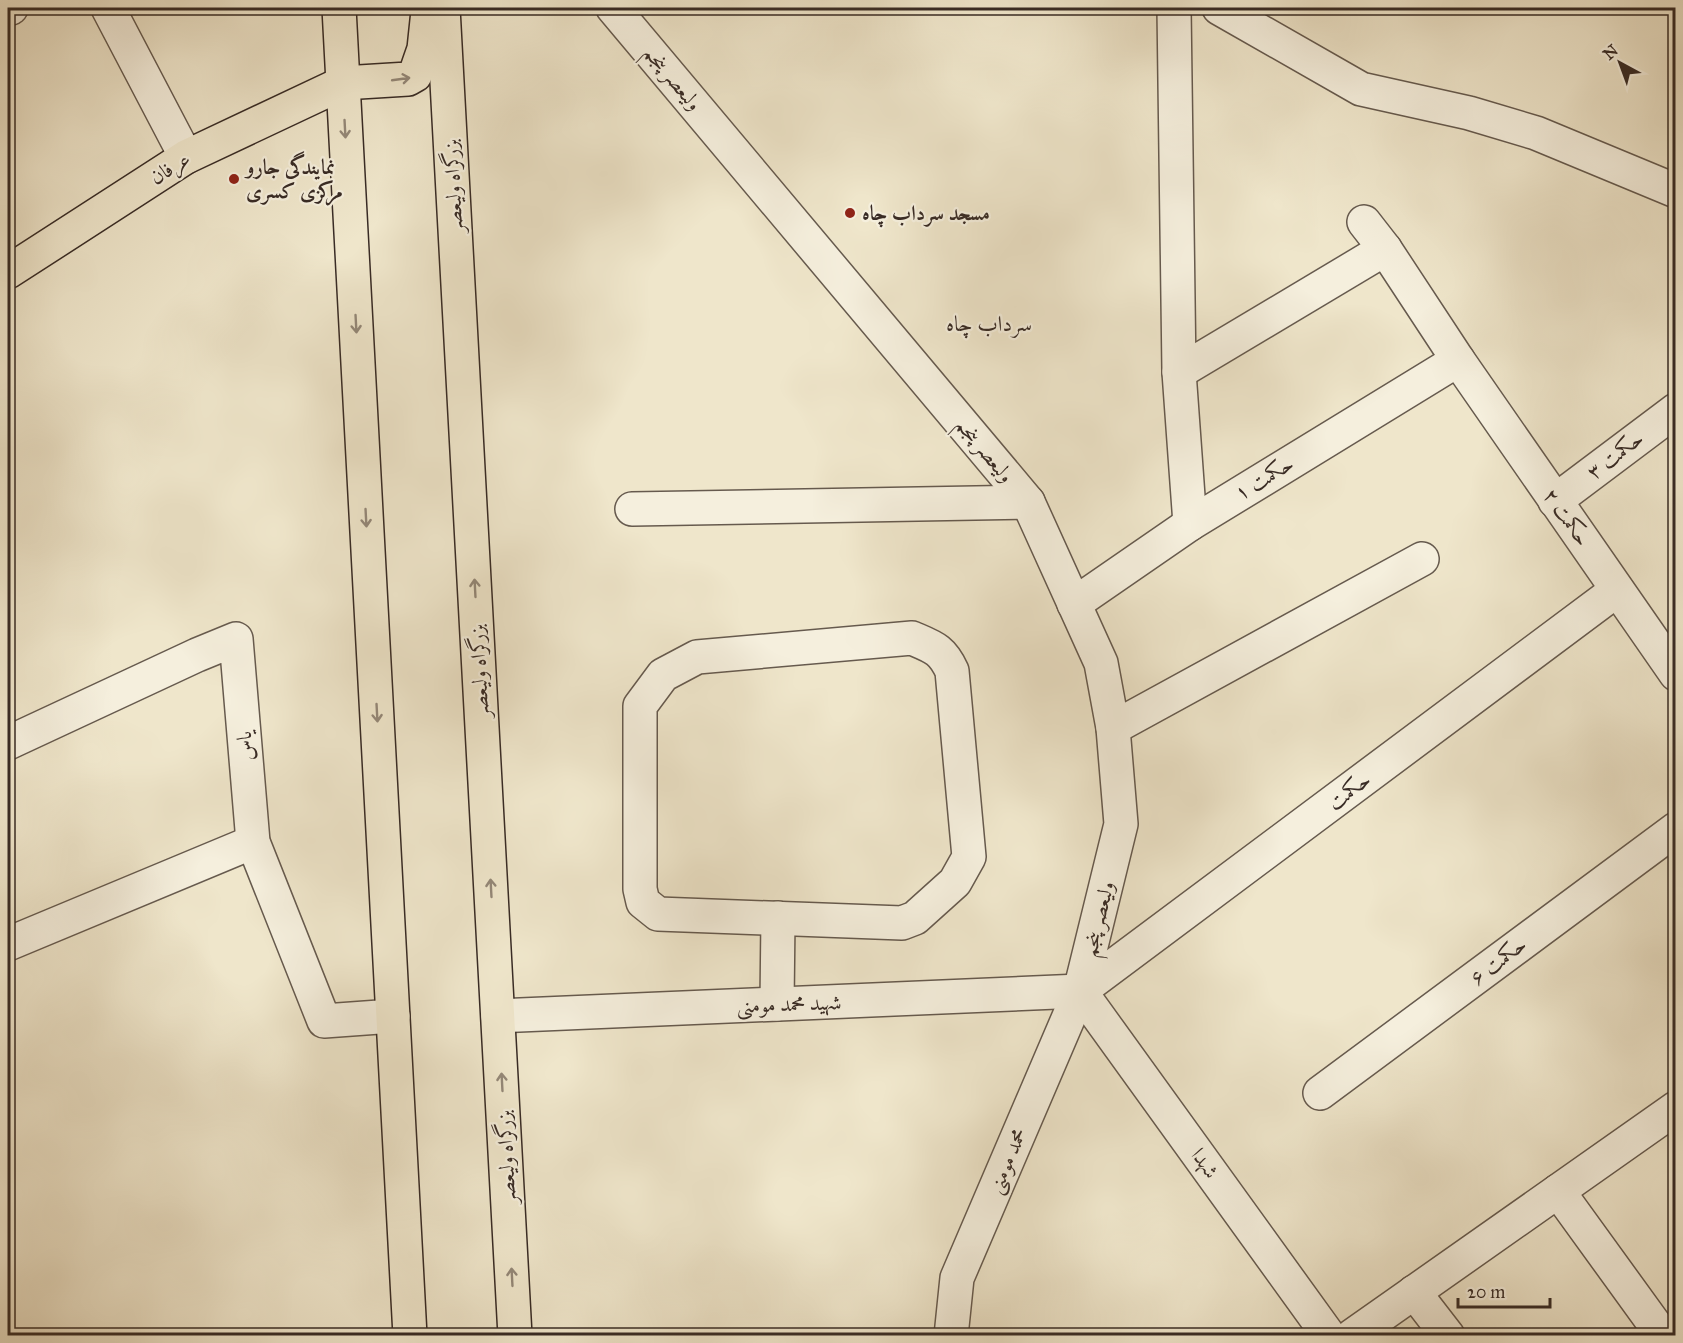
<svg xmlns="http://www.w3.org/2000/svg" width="1683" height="1343" viewBox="0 0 1683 1343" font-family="'IM FELL Great Primer',Amiri,serif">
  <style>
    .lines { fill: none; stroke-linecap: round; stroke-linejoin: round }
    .minor-casing { stroke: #665a4e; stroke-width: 36 }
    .major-casing { stroke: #382b25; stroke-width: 36 }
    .highway-casing { stroke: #382b25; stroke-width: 36 }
    .minor { stroke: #f5efdd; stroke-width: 33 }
    .major { stroke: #efe6cb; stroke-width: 33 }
    .highway { stroke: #efe6cb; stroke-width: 33 }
    .oneway { stroke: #948878 }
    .poi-dot { fill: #8f2418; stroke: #f5efdd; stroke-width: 2 }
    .labels { text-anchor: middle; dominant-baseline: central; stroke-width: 4.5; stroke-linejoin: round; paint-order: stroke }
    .street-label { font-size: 21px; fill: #382b25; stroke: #f5efdd }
    .poi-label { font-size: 21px; font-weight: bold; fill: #382b25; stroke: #f5efdd; text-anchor: start }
    .neighbourhood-label { font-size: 22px; fill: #382b25; stroke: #f5efdd }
  </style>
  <rect width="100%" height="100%" fill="#efe6cb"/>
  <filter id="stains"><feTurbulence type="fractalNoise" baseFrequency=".00333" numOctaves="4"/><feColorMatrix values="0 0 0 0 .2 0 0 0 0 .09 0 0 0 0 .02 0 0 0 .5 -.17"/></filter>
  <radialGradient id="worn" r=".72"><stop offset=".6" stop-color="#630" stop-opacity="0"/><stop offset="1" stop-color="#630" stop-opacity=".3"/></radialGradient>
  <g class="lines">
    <defs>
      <g id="minor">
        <polyline points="108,8 186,157"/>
        <polyline points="613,8 1028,502 1101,663 1113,728 1121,824 1080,991 957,1278 951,1336"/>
        <polyline points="1174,8 1179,372 1190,524"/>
        <polyline points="1219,8 1361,89 1469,113 1536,133 1676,191"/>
        <polyline points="8,9 11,8"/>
        <polyline points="1364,222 1385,249 1458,360 1676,674"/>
        <polyline points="1179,372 1385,249"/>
        <polyline points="1555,501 1676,410"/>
        <polyline points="632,509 1028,502"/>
        <polyline points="1074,604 1190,524 1458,360"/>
        <path d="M912,638c21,9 30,11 40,33l17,186 -14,25 -40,36 -13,5 -244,-9 -15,-12 -3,-13v-183l23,-31 34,-18z"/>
        <polyline points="1113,728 1422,559"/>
        <polyline points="8,743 197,655 236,639 253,842 324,1021 393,1016"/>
        <polyline points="8,944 253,842"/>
        <polyline points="1080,991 1617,590"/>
        <polyline points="1080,991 1329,1336"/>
        <polyline points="777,1004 778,918"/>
        <polyline points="498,1016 1080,991"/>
        <polyline points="1320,1093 1676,829"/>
        <polyline points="1558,1191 1663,1336"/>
        <polyline points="1414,1292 1448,1336"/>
        <polyline points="1352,1336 1676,1108"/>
      </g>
      <polyline id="major" points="8,272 186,157 343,83"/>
      <g id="highway">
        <polyline points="339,8 410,1336"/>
        <polyline points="443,8 515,1336"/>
        <polyline points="343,83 408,79 415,75 424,49 428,11"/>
      </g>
    </defs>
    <use href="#minor" class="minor-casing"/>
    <use href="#major" class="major-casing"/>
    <use href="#highway" class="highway-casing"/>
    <use href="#minor" class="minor"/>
    <use href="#major" class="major"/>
    <use href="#highway" class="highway"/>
  </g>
  <defs><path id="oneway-shaft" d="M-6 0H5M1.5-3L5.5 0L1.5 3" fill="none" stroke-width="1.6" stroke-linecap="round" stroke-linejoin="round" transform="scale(1.5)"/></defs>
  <g class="oneway">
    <use href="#oneway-shaft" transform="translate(401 79) rotate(-8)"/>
    <use href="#oneway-shaft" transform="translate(345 129) rotate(87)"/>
    <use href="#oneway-shaft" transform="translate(356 324) rotate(87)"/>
    <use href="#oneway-shaft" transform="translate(366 518) rotate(87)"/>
    <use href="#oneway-shaft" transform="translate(475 588) rotate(-93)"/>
    <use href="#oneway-shaft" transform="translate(377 713) rotate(87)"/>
    <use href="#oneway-shaft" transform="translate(491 888) rotate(-93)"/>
    <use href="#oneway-shaft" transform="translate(502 1082) rotate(-93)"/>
    <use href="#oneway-shaft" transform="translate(512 1277) rotate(-93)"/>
  </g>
  <g class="poi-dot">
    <circle cx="234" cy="179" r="6"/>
    <circle cx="850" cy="213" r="6"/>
  </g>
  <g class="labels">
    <g class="street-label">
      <text transform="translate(673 78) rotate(50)">ولیعصر پنجم</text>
      <text transform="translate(170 168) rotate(-31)">عرفان</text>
      <text transform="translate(453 186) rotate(-93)">بزرگراه ولیعصر</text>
      <text transform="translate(985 450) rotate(50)">ولیعصر پنجم</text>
      <text transform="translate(1615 455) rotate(-37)">حکمت ۳</text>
      <text transform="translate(1264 478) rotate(-31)">حکمت ۱</text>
      <text transform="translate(1567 517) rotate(55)">حکمت ۲</text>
      <text transform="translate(479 671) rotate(-93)">بزرگراه ولیعصر</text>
      <text transform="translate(245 746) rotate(-95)">یاس</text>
      <text transform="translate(1349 791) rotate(-37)">حکمت</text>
      <text transform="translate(1098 919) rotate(-76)">ولیعصر پنجم</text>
      <text transform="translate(1498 961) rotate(-37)">حکمت ۶</text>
      <text transform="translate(789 1004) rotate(-2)">شهید محمد مومنی</text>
      <text transform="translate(506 1157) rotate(-93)">بزرگراه ولیعصر</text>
      <text transform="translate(1007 1161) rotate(-67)">محمد مومنی</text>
      <text transform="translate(1205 1163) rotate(54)">شهدا</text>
    </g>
    <g class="poi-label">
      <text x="246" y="167">نمایندگی جارو<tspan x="246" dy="24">مرکزی کسری</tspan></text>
      <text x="862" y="213">مسجد سرداب چاه</text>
    </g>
    <g class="neighbourhood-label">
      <text x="989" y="323">سرداب چاه</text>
    </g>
  </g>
  <rect width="1683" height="1343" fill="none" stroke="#efe6cb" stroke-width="30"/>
  <rect x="9" y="9" width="1665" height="1325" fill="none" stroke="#382b25" stroke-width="3"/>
  <rect x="15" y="15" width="1653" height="1313" fill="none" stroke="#382b25" stroke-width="1.5"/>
  <g transform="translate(1620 63) rotate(319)" stroke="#f5efdd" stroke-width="4.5" paint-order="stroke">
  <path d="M0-4.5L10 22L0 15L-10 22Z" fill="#382b25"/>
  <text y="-9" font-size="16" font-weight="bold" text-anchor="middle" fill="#382b25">N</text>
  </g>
  <path d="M1458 1298v9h92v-9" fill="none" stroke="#382b25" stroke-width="3"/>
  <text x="1467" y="1298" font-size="18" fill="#382b25" stroke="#f5efdd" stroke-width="4.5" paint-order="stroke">20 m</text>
  <rect width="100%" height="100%" filter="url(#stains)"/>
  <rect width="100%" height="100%" fill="url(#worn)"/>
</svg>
